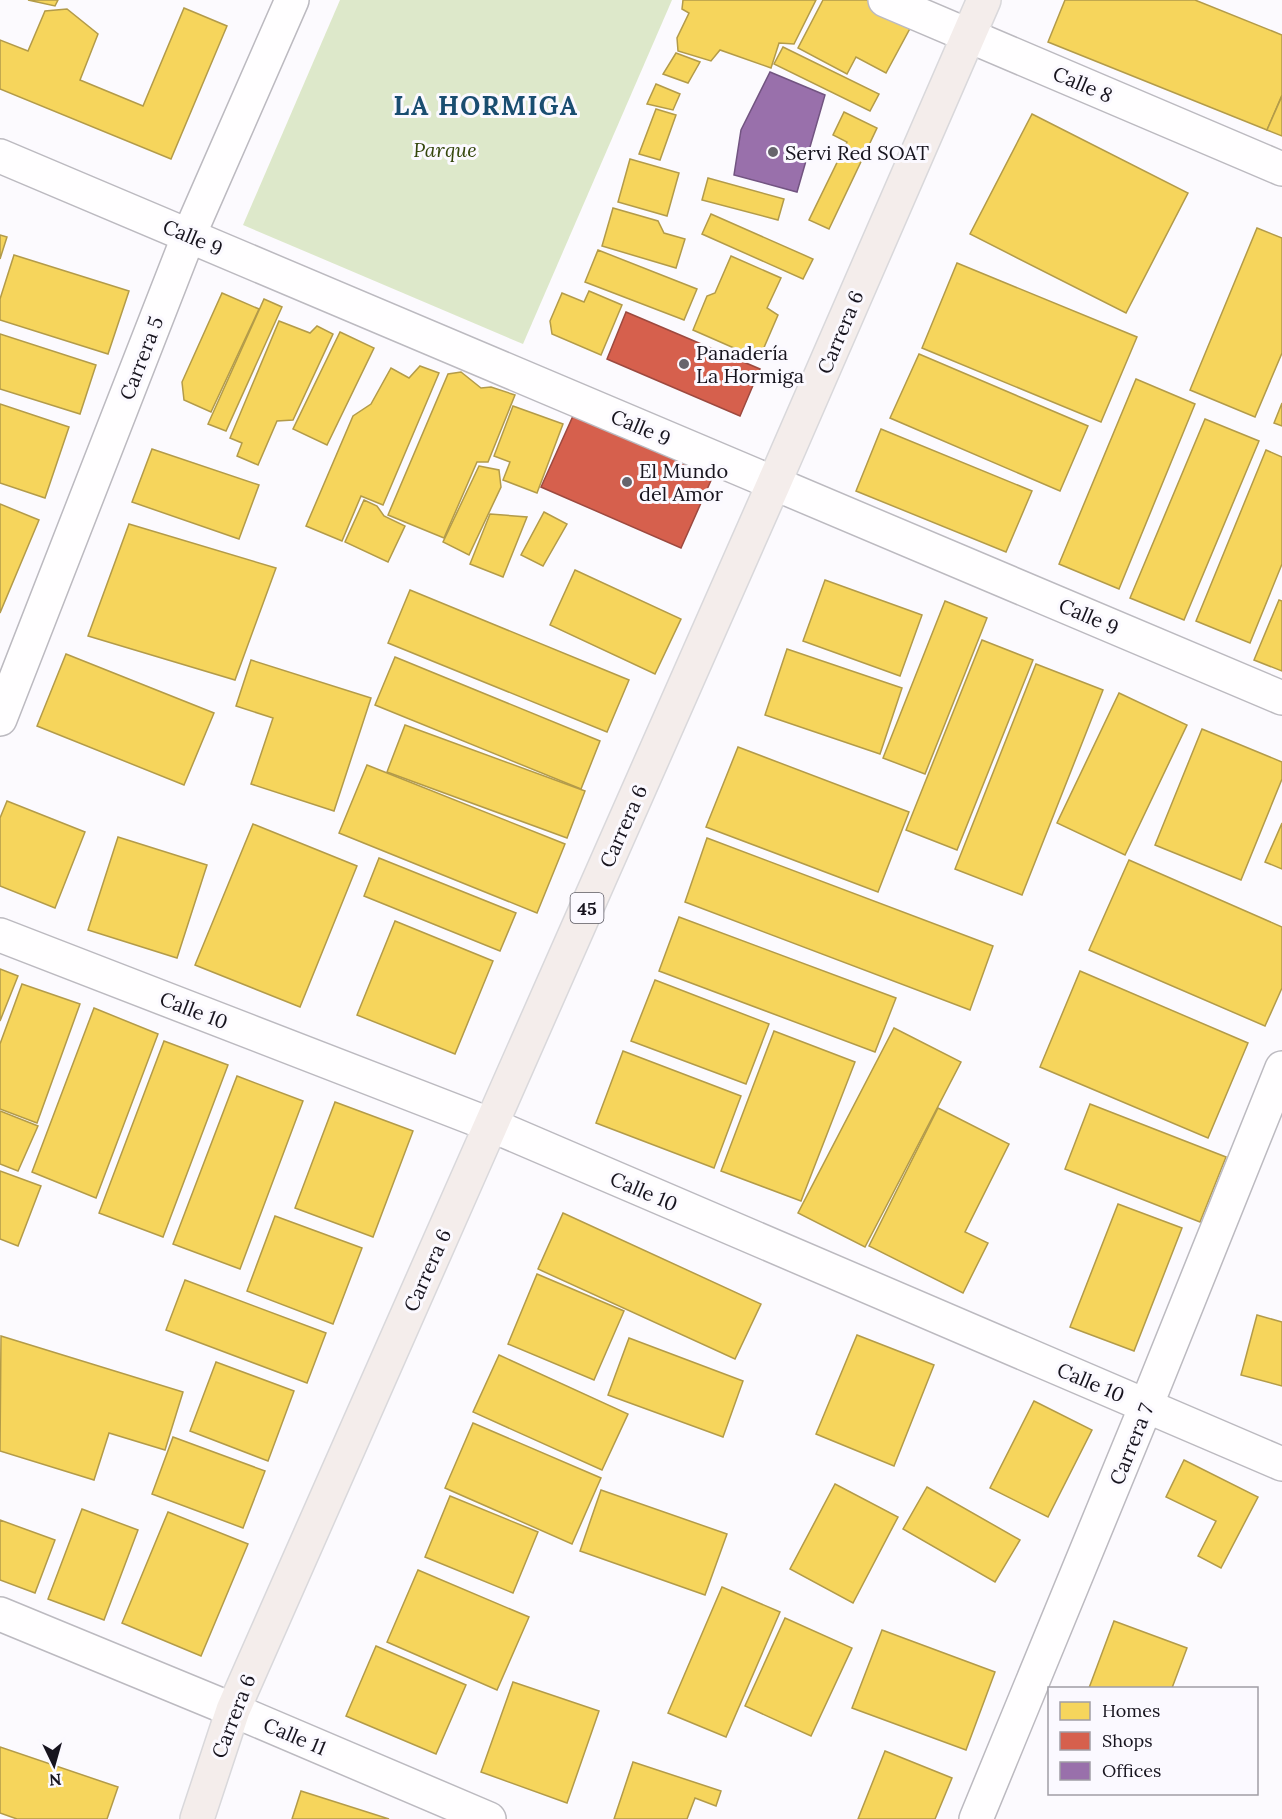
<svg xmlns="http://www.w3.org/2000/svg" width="1282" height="1819" viewBox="0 0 1282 1819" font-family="Lora,serif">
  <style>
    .green { fill: #dde8ca }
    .homes { fill: #f6d55c; stroke: #b39b49; stroke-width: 1.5 }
    .shops { fill: #d6604d; stroke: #9d493f; stroke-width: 1.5 }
    .offices { fill: #9970ab; stroke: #725481; stroke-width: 1.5 }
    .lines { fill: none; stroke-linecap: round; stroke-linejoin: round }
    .minor-casing { stroke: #bcbac0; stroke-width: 36 }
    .primary-casing { stroke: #d9d8db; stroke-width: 36 }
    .minor { stroke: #fffeff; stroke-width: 33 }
    .primary { stroke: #f4edeb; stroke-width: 33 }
    .poi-dot { fill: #67646c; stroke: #fbf9ff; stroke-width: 2 }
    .labels { text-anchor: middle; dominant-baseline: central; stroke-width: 6; stroke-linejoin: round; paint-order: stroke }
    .shield { fill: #fbf9ff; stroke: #5b5962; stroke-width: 1.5 }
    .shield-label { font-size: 18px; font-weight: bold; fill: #17141e }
    .street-label { font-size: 20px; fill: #17141e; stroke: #fbf9ff }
    .park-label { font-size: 20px; font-style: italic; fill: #35470d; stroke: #fbf9ff }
    .poi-label { font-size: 20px; fill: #17141e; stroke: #fbf9ff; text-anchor: start }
    .district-label { font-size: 26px; font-weight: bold; letter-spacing: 1.5px; fill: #194d70; stroke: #fbf9ff }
  </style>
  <rect width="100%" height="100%" fill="#fcfafe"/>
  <polygon class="green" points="340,0 672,0 523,344 243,225"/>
  <g class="homes">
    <polygon points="28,0 58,0 55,6"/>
    <polygon points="683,0 816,0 794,44 779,43 771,68 720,50 711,61 678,51 677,38 689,13 682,9"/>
    <polygon points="823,0 875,0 914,21 886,73 856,57 847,74 798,48"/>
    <polygon points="1065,0 1195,0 1282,35 1282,95 1267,130 1048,42"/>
    <polygon points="184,8 227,26 171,159 0,89 0,40 28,51 45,11 67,9 98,34 80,80 143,106"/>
    <polygon points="783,47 879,94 870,111 774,64"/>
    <polygon points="676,53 700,62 688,83 663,74"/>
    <polygon points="656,84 680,94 673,110 647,104"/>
    <polygon points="1282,96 1282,136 1267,130"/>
    <polygon points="656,109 676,115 660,160 639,154"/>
    <polygon points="844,112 877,128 829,229 809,220 847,142 833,135"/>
    <polygon points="1032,114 1188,193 1126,313 970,234"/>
    <polygon points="630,159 679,173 667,216 618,202"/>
    <polygon points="708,178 784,199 778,220 702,200"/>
    <polygon points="613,208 658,221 664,233 685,239 676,268 602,246"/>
    <polygon points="711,214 813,259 803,279 702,234"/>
    <polygon points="1257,228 1282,238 1282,353 1255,417 1190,390"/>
    <polygon points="0,235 7,237 0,259"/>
    <polygon points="598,250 697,289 684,320 585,282"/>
    <polygon points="14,255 129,291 108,354 0,320 0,299"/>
    <polygon points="731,256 781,278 767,308 778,315 759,359 693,330 707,296 715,293"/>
    <polygon points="957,263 1137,337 1101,422 922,348"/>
    <polygon points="589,291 622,305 601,355 552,334 550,321 562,293 584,302"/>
    <polygon points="222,293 259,309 211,412 184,400 182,382"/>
    <polygon points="264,299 282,307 226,431 208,424"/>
    <polygon points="279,321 310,333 317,326 333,334 293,420 277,421 258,465 237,456 242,443 230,438"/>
    <polygon points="340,332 374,348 327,445 293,429"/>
    <polygon points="0,334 96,365 80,414 0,389"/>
    <polygon points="919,354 1088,426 1060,491 890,418"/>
    <polygon points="420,366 439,373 383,505 361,496 342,541 306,526 353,416 371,404 391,368 409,378"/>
    <polygon points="461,372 481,388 491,387 515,395 488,462 477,462 444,538 388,515 448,374"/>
    <polygon points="1136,379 1195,404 1119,589 1059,564"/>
    <polygon points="1282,403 1282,426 1274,423"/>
    <polygon points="0,404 69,427 45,498 0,483"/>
    <polygon points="513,406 563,424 537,493 503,480 510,462 494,456"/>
    <polygon points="1205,419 1259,441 1184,620 1130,598"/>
    <polygon points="881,429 1032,491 1006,552 856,491"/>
    <polygon points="152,449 259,485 239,539 132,502"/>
    <polygon points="1266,450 1282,457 1282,564 1250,643 1196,621"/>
    <polygon points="479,466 499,470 501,487 469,555 443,542"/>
    <polygon points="364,500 377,506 384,516 405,526 388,562 345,542"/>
    <polygon points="0,504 39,520 0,613"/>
    <polygon points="544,512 567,524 543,566 521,555"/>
    <polygon points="490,514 527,517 503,577 470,564"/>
    <polygon points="129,524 276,568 235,680 88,636"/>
    <polygon points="575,570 681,619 655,674 550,625"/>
    <polygon points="825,580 922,615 900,676 803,641"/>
    <polygon points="410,590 629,680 607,732 388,643"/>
    <polygon points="1279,600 1282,601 1282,671 1254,660"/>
    <polygon points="945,601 987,618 925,774 883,758"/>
    <polygon points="982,640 1033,660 957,850 906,830"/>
    <polygon points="787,649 902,688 880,754 765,715"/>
    <polygon points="66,654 214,713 184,785 37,726"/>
    <polygon points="395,657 600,741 581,789 375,705"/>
    <polygon points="251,660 371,698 334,811 251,784 273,718 236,706"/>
    <polygon points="1036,664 1103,690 1022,895 955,869"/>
    <polygon points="1119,693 1187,725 1125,855 1057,823"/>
    <polygon points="405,725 585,791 567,838 387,772"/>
    <polygon points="1202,729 1282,762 1282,779 1241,880 1155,845"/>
    <polygon points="738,747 909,812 878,892 706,827"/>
    <polygon points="367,765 565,844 537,913 339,833"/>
    <polygon points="7,801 85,832 55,908 0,886 0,818"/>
    <polygon points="1282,823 1282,869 1265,862"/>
    <polygon points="253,824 357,866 300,1007 195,965"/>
    <polygon points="118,837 207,865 177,958 88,930"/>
    <polygon points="707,838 993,946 970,1010 685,902"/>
    <polygon points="379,858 516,913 500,951 364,896"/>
    <polygon points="1129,860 1282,927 1282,988 1265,1026 1089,950"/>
    <polygon points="679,917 896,998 875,1052 659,971"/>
    <polygon points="395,921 493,961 455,1054 357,1015"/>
    <polygon points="0,969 18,976 0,1021"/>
    <polygon points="1080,971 1248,1043 1208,1138 1040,1067"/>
    <polygon points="655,980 769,1024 746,1084 631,1041"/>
    <polygon points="22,984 80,1004 37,1123 0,1109 0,1044"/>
    <polygon points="94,1008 158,1034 96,1198 32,1172"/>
    <polygon points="894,1028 961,1062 865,1247 798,1213"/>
    <polygon points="774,1031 855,1062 801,1201 721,1171"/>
    <polygon points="164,1041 228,1065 163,1237 99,1213"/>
    <polygon points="623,1051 741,1096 714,1168 596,1123"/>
    <polygon points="237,1076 303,1101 240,1269 173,1244"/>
    <polygon points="335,1102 413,1131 373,1237 295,1208"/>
    <polygon points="1090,1104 1226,1157 1200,1222 1065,1169"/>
    <polygon points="938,1108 1009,1144 965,1232 988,1243 963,1293 869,1246"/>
    <polygon points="0,1111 38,1126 18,1171 0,1164"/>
    <polygon points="0,1171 41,1186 18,1246 0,1239"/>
    <polygon points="1118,1204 1182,1228 1134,1351 1070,1327"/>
    <polygon points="563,1213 761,1304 735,1359 538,1269"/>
    <polygon points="275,1216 362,1248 333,1324 247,1291"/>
    <polygon points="537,1274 624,1311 594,1380 508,1344"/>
    <polygon points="185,1280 326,1333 307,1383 166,1330"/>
    <polygon points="1257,1315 1282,1322 1282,1386 1241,1375"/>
    <polygon points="857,1335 934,1365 894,1466 816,1434"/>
    <polygon points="1,1336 183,1392 165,1450 109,1433 94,1480 0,1451"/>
    <polygon points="629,1338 743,1381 723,1437 608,1395"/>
    <polygon points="499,1355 628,1414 602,1470 473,1412"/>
    <polygon points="216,1362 294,1391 268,1461 190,1431"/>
    <polygon points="1034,1401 1092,1430 1048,1517 990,1488"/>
    <polygon points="473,1423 601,1478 572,1544 445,1488"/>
    <polygon points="173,1437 265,1471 243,1528 152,1494"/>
    <polygon points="1184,1460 1258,1497 1221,1568 1198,1556 1216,1521 1166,1497"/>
    <polygon points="835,1484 898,1517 853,1603 790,1569"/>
    <polygon points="927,1487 1020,1540 995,1582 903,1529"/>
    <polygon points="601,1490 727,1534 705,1595 580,1551"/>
    <polygon points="450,1496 538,1532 513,1593 425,1557"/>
    <polygon points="82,1509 138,1530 104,1620 48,1599"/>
    <polygon points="168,1512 248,1544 201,1656 122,1623"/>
    <polygon points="0,1520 55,1540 35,1593 0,1580"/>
    <polygon points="418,1570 529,1617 497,1690 387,1642"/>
    <polygon points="722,1587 780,1612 726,1737 668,1713"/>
    <polygon points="785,1618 852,1648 811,1736 745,1706"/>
    <polygon points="1114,1621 1187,1648 1172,1688 1089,1688"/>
    <polygon points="882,1630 995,1672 966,1750 852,1708"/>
    <polygon points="376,1646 466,1685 436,1754 346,1716"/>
    <polygon points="513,1682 599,1711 567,1803 481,1772"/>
    <polygon points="0,1747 118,1787 107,1819 17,1819 0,1813"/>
    <polygon points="885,1751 952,1778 935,1819 858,1819"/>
    <polygon points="633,1762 721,1791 716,1806 695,1798 687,1819 614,1819"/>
    <polygon points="301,1791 389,1819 292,1819"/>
  </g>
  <g class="shops">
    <polygon points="626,312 760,369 740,416 607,359"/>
    <polygon points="573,416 713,476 681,548 541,487"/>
  </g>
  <polygon class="offices" points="770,72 825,95 797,192 734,175 741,130"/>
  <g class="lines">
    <defs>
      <g id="minor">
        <polyline points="885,0 1282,169"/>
        <polyline points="0,156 1282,698"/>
        <polyline points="0,719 189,235 292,0"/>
        <polyline points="0,935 491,1125 1282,1464"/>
        <polyline points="0,1614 233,1710 489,1819"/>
        <polyline points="976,1819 1146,1406 1282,1068"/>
      </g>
      <polyline id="primary" points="197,1819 233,1710 774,483 984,0"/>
    </defs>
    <use href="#minor" class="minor-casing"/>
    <use href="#primary" class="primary-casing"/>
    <use href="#minor" class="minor"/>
    <use href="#primary" class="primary"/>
  </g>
  <g class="poi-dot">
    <circle cx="773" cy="152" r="6"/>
    <circle cx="684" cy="364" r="6"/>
    <circle cx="627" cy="482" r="6"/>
  </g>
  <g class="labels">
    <rect class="shield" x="570.5" y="893" width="33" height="30" rx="4.5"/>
    <g class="shield-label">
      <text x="587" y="908">45</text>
    </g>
    <g class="street-label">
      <text transform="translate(1083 84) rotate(23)">Calle 8</text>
      <text transform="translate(193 237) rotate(23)">Calle 9</text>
      <text transform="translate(840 332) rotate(-67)">Carrera 6</text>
      <text transform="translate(141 358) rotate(-69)">Carrera 5</text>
      <text transform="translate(641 427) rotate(23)">Calle 9</text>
      <text transform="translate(1089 616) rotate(23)">Calle 9</text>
      <text transform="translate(623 826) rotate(-66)">Carrera 6</text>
      <text transform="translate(194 1010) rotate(21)">Calle 10</text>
      <text transform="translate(644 1191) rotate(23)">Calle 10</text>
      <text transform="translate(427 1270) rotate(-66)">Carrera 6</text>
      <text transform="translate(1091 1382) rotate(23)">Calle 10</text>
      <text transform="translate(1131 1444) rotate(-68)">Carrera 7</text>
      <text transform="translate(233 1716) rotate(-69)">Carrera 6</text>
      <text transform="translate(295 1736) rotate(23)">Calle 11</text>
    </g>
    <g class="park-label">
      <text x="445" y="149">Parque</text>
    </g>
    <g class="poi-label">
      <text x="785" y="152">Servi Red SOAT</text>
      <text x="696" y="352">Panadería<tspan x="696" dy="23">La Hormiga</tspan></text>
      <text x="639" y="470">El Mundo<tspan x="639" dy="23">del Amor</tspan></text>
    </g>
    <g class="district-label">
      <text x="486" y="105">LA HORMIGA</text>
    </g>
  </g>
  <rect x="1048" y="1687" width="210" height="108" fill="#fbf9ff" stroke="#a09da5" stroke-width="1.5"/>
  <rect x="1060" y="1702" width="30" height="18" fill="#f6d55c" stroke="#a09da5" stroke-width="1.5"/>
  <text x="1102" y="1717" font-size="18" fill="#17141e">Homes</text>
  <rect x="1060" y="1732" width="30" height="18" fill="#d6604d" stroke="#a09da5" stroke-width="1.5"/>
  <text x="1102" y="1747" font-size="18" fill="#17141e">Shops</text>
  <rect x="1060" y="1762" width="30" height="18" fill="#9970ab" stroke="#a09da5" stroke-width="1.5"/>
  <text x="1102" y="1777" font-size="18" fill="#17141e">Offices</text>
  <g transform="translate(54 1765) rotate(175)" stroke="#fbf9ff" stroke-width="4.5" paint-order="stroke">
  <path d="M0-4.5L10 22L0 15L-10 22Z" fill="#17141e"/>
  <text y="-9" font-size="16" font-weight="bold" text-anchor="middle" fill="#17141e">N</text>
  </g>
</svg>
